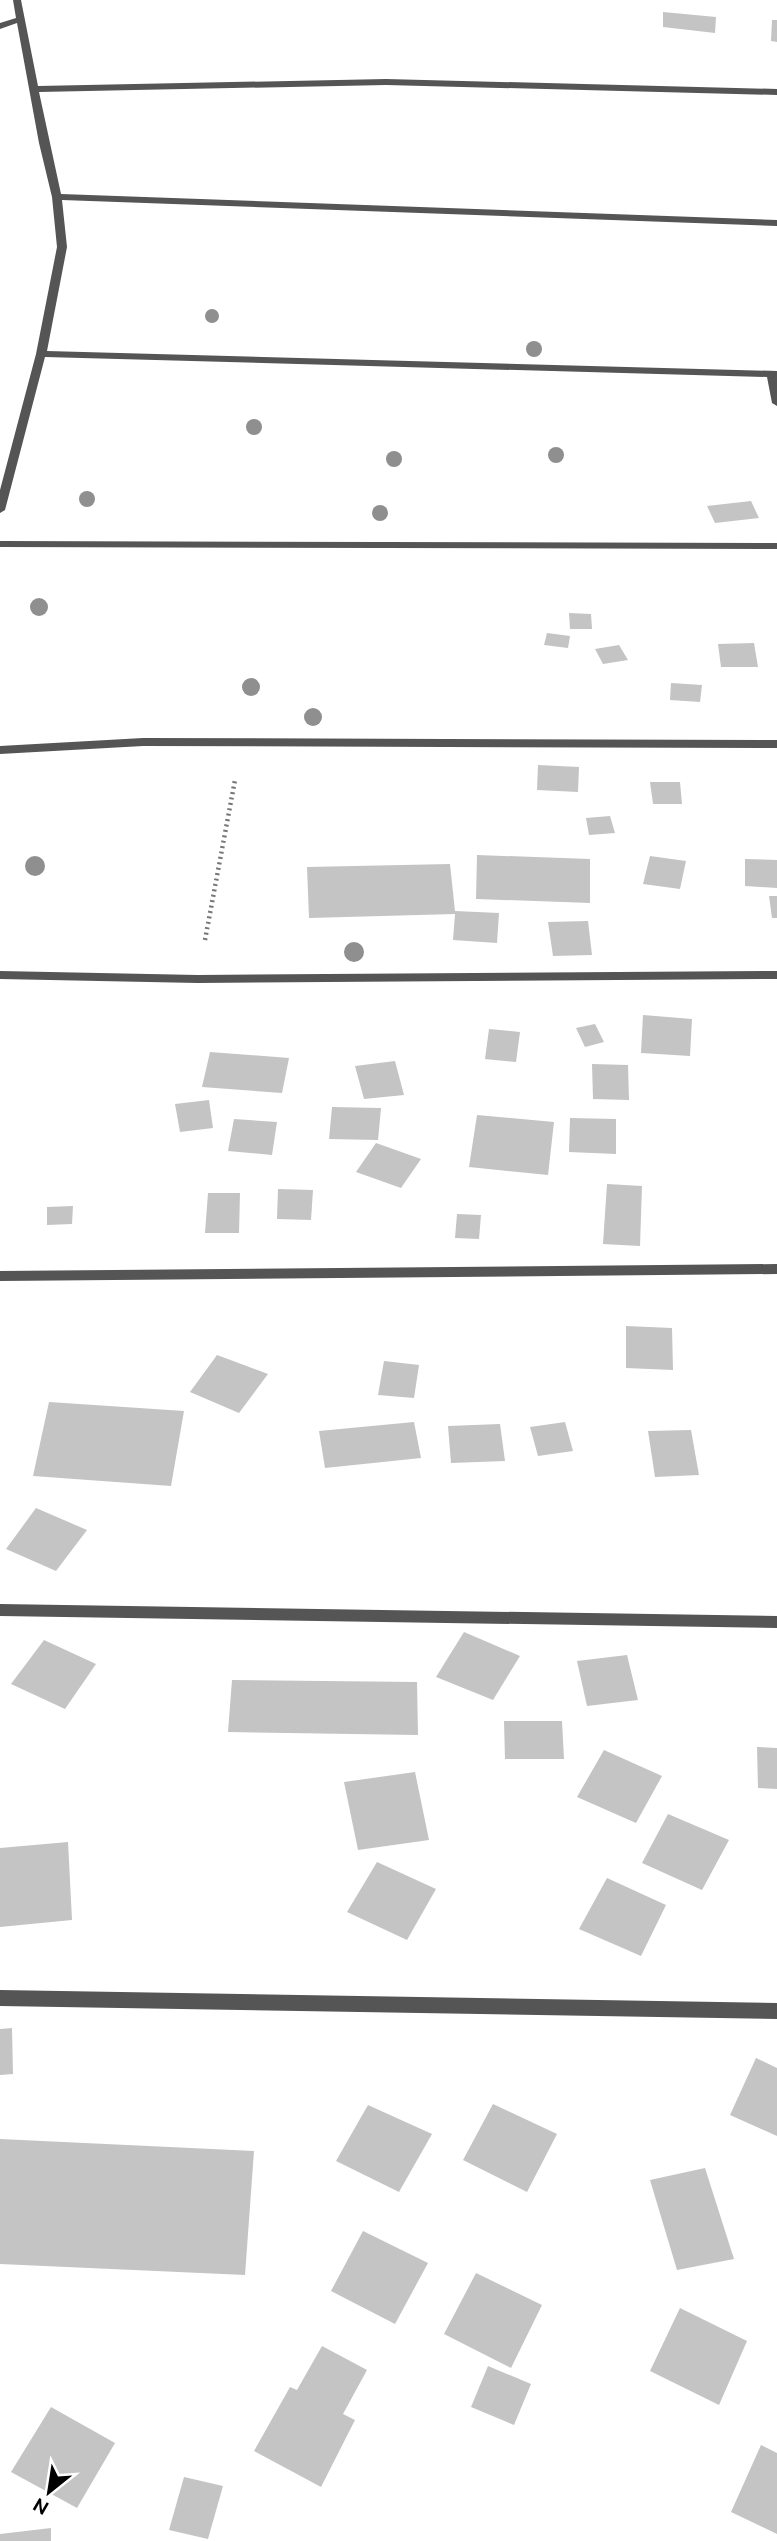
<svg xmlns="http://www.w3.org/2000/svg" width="777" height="2541" viewBox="0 0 777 2541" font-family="Ubuntu,sans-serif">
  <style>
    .building { fill: #c4c4c4 }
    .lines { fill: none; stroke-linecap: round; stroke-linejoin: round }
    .path { stroke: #777; stroke-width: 4.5; stroke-dasharray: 2 3.5; stroke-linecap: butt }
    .minor { fill: #555; fill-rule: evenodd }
    .tertiary { fill: #555; fill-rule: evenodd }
    .tree { fill: #8f8f8f }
  </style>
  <rect width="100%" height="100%" fill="#fff"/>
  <g class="building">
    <polygon points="663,12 716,17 715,33 663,27"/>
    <polygon points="772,20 777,20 777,42 771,41"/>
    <polygon points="751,501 759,518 715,523 707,506"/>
    <polygon points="569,613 591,614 592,629 570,629"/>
    <polygon points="547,633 570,636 568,648 544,645"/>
    <polygon points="754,643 758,667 721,667 718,644"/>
    <polygon points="619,645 628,660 603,664 595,649"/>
    <polygon points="671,683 702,685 700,702 670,700"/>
    <polygon points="538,765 579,767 578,792 537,790"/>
    <polygon points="650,782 680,782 682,804 653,804"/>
    <polygon points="610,816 615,833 589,835 586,818"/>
    <polygon points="477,855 590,859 590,903 476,899"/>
    <polygon points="650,856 686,861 680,889 643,884"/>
    <polygon points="745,859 777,860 777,888 745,886"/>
    <polygon points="450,864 455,911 499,913 497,943 453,940 455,914 309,918 307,867"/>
    <polygon points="769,896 777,896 777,918 772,918"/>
    <polygon points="588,921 592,955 553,956 548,922"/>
    <polygon points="643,1015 692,1019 690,1056 641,1053"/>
    <polygon points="595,1024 604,1042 585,1047 576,1028"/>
    <polygon points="489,1029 520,1032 516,1062 485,1059"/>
    <polygon points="210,1052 289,1058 282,1093 202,1087"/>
    <polygon points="395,1061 404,1095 364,1099 355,1066"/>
    <polygon points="592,1064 628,1065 629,1100 593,1099"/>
    <polygon points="209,1100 213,1128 180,1132 175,1104"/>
    <polygon points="332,1107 381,1108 378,1140 329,1139"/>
    <polygon points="477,1115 554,1122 548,1175 469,1167"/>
    <polygon points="570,1118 616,1119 616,1154 569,1152"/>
    <polygon points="234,1119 277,1122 272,1155 228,1151"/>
    <polygon points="376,1143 421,1159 401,1188 356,1172"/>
    <polygon points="607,1184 642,1186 640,1246 603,1244"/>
    <polygon points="278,1189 313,1190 311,1220 277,1219"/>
    <polygon points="208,1193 240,1193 239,1233 205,1233"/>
    <polygon points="73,1206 72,1224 47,1225 47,1207"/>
    <polygon points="457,1214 481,1215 479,1239 455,1238"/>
    <polygon points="626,1326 672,1328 673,1370 626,1368"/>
    <polygon points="217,1355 268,1374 239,1413 190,1392"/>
    <polygon points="384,1361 419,1365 414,1398 378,1395"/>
    <polygon points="49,1402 184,1411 171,1486 33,1476"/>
    <polygon points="414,1422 421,1458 325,1468 319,1431"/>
    <polygon points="565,1422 573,1451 538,1456 530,1427"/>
    <polygon points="500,1424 505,1461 451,1463 448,1426"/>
    <polygon points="691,1430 699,1475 655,1477 648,1431"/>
    <polygon points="36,1508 87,1530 56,1571 6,1549"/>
    <polygon points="464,1632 520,1656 493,1700 436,1677"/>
    <polygon points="44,1640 96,1664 65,1709 11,1684"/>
    <polygon points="627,1655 638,1700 587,1706 577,1661"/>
    <polygon points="232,1680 417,1682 418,1735 228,1732"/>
    <polygon points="504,1721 562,1721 564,1759 505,1759"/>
    <polygon points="757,1747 777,1748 777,1789 758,1788"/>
    <polygon points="604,1750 662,1776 636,1823 577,1797"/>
    <polygon points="415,1772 429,1840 358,1850 344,1782"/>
    <polygon points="668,1814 729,1840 702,1890 642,1863"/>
    <polygon points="68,1842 72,1920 0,1927 0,1848"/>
    <polygon points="377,1862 436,1889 407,1940 347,1912"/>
    <polygon points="607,1878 666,1905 641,1956 579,1929"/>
    <polygon points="12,2028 13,2074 0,2075 0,2029"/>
    <polygon points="756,2058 777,2068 777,2136 730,2115"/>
    <polygon points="493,2104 557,2134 527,2192 463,2160"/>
    <polygon points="368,2105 432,2134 399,2192 336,2161"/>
    <polygon points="0,2139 254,2151 245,2275 0,2264"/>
    <polygon points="705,2168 734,2259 677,2270 650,2180"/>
    <polygon points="363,2231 428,2263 395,2324 331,2291"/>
    <polygon points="476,2273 542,2305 511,2368 444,2334"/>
    <polygon points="680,2308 747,2341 719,2405 650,2371"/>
    <polygon points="322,2346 367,2370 343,2414 355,2420 321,2487 254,2451 290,2387 297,2390"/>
    <polygon points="488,2366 531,2384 514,2425 471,2407"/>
    <polygon points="51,2407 115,2443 77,2508 11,2472"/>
    <polygon points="761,2445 777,2453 777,2534 731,2512"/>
    <polygon points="184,2477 223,2486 208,2539 169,2530"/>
    <polygon points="51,2528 51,2541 0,2541 0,2534"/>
  </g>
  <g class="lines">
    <polyline class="path" points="205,940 235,780"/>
    <g class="minor">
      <polygon points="13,0 21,0 38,86 386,79 777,89 777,95 386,85 39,92 61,194 777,220 777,226 62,200 67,247 47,351 777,371 777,406 772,403 767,377 45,357 5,510 0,513 0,490 36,354 57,247 52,197 39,143 17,23 0,29 0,23 16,18"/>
      <polygon points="0,541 777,543 777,549 0,547"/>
      <polygon points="0,971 198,975 777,971 777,979 198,983 0,979"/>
      <polygon points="777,1264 777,1274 0,1281 0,1271"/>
      <polygon points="0,1604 777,1616 777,1628 0,1616"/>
      <polygon points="0,1990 777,2003 777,2019 0,2006"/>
    </g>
    <polygon class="tertiary" points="143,738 777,740 777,748 143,746 0,754 0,746"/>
  </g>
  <g class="tree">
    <circle cx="212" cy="316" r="7"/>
    <circle cx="534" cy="349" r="8"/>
    <circle cx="254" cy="427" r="8"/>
    <circle cx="556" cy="455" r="8"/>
    <circle cx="394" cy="459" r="8"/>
    <circle cx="87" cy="499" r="8"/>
    <circle cx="380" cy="513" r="8"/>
    <circle cx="39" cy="607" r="9"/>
    <circle cx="251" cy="687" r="9"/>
    <circle cx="313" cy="717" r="9"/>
    <circle cx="35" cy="866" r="10"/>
    <circle cx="354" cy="952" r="10"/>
  </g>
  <g transform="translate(49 2492) rotate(210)" stroke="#ffffff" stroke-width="5" paint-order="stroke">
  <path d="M0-5L12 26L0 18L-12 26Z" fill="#000000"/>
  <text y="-10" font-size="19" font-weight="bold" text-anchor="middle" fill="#000000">N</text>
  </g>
</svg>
